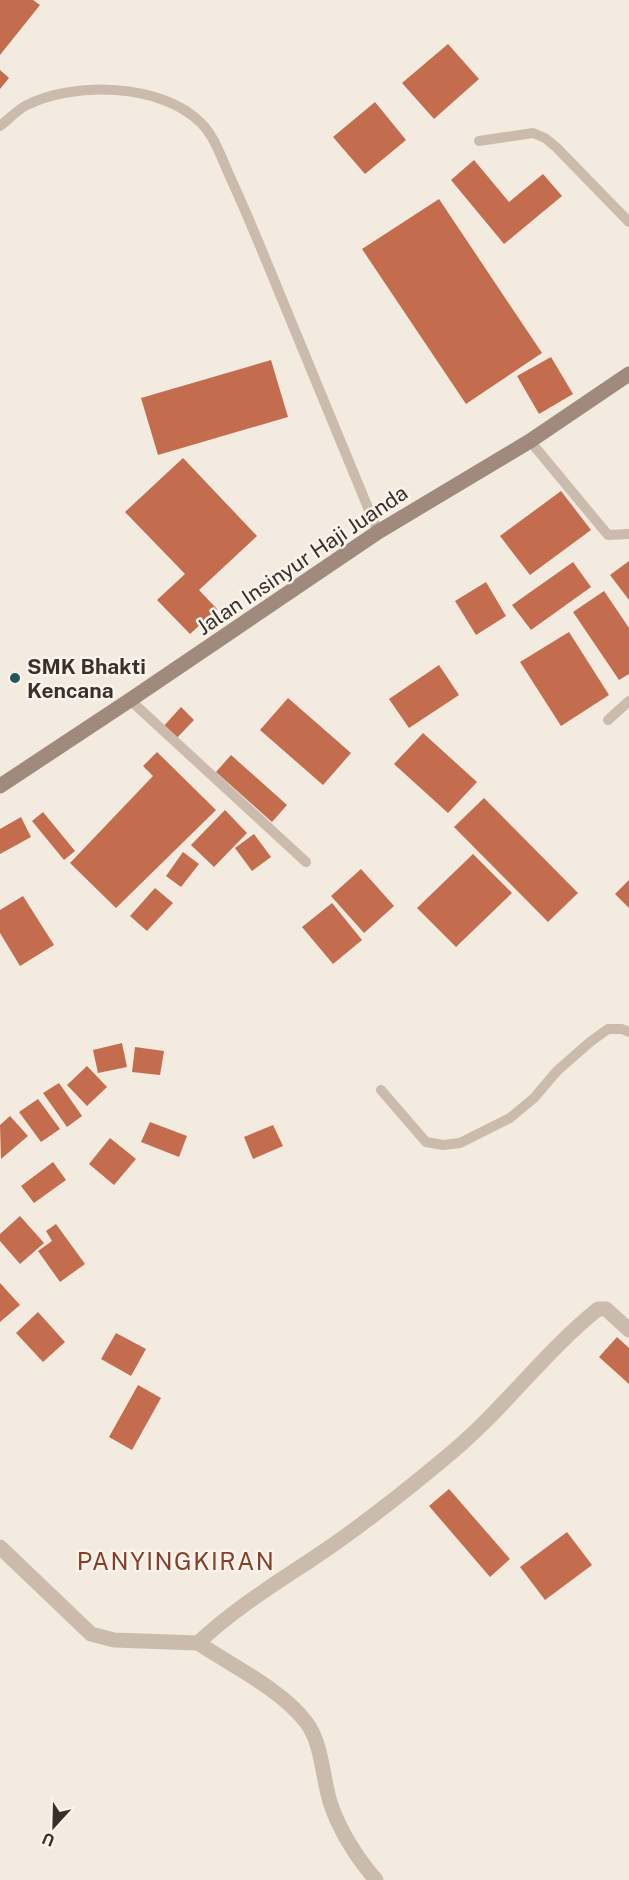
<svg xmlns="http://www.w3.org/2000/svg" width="629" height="1880" viewBox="0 0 629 1880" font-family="'Public Sans',sans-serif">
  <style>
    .building { fill: #c46d4e }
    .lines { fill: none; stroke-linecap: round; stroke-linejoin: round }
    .service { stroke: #cbbbac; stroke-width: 10 }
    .minor { stroke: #cbbbac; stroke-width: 15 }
    .secondary { stroke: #9f8a7d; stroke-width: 15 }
    .poi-dot { fill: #21565b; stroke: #faf4ed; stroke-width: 2 }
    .labels { text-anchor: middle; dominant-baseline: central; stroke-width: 5; stroke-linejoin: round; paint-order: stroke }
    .street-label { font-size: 21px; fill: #3a302b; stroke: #faf4ed }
    .poi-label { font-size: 21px; font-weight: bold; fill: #3a302b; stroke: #faf4ed; text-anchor: start }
    .quarter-label { font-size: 24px; letter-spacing: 1.5px; fill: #873e25; stroke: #faf4ed }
  </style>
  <rect width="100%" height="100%" fill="#f3ebe0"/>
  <g class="building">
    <polygon points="0,0 33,0 40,5 0,55"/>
    <polygon points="448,44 479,79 434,119 402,83"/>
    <polygon points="0,70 9,78 0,89"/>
    <polygon points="375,102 406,140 365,174 333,137"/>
    <polygon points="474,160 509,202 543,174 562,196 504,244 451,180"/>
    <polygon points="439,199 542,353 466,404 362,249"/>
    <polygon points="551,357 573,394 539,414 517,376"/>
    <polygon points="271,360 288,417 158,455 141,398"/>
    <polygon points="183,458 257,536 199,590 217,609 190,634 157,600 185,574 125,512"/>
    <polygon points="561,491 591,530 530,575 500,536"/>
    <polygon points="629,561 629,600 610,575"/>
    <polygon points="573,562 591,587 531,630 512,605"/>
    <polygon points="486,582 506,616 476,635 455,601"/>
    <polygon points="604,591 629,628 629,674 619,680 573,612"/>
    <polygon points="569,632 609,695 561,726 520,662"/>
    <polygon points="439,665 459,695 409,728 389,699"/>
    <polygon points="288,698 351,753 323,785 260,730"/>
    <polygon points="181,707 194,720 175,740 162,728"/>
    <polygon points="423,733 477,782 448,813 394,764"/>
    <polygon points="157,752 216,810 116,908 70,863 153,776 143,766"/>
    <polygon points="231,755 287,805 272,822 216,772"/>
    <polygon points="484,798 578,893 548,922 454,827"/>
    <polygon points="225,810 247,833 214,867 191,845"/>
    <polygon points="43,812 75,851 64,860 32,821"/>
    <polygon points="21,817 31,837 0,854 0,829"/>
    <polygon points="254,834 271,857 252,871 235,848"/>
    <polygon points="183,852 199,864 181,887 166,876"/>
    <polygon points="473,854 512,893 456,947 417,908"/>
    <polygon points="361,869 394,906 364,933 331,896"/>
    <polygon points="629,880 629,908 615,894"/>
    <polygon points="155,888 173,903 147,931 130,916"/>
    <polygon points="23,896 54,945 20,966 0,933 0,910"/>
    <polygon points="332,903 362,940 333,964 302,927"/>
    <polygon points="122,1043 127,1067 98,1073 93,1050"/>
    <polygon points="135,1047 164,1051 160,1075 132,1072"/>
    <polygon points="87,1066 107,1087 87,1106 67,1085"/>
    <polygon points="59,1083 82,1116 67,1127 43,1093"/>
    <polygon points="38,1099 60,1129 41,1142 19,1112"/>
    <polygon points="10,1116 28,1136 1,1159 0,1125"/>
    <polygon points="150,1122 187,1136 179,1157 141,1142"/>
    <polygon points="273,1125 283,1146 253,1159 244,1137"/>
    <polygon points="110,1138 136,1159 114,1185 89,1164"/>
    <polygon points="53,1162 66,1180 34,1203 21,1186"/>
    <polygon points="20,1216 44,1243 20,1264 0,1241 0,1234"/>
    <polygon points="56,1224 85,1264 60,1282 38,1251 52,1241 46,1231"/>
    <polygon points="0,1283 20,1305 0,1322"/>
    <polygon points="38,1312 65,1342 43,1362 16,1333"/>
    <polygon points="116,1333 146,1349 131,1376 101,1359"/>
    <polygon points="617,1337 629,1348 629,1384 599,1357"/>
    <polygon points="138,1385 161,1398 132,1450 109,1437"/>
    <polygon points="449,1489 510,1559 490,1577 429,1506"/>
    <polygon points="567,1532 592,1565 545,1600 520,1567"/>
  </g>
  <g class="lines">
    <g class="service">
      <path d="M0,126c8,-6 16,-15 25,-20 47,-25 137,-23 176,17 13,13 19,31 26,47 11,24 21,47 31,71 40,97 80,194 120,291"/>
      <polyline points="479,141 533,133 545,138 556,147 629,222"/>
      <polyline points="530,441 608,535 629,534"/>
      <polyline points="130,700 306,862"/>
      <polyline points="608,720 629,701"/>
      <polyline points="381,1090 426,1142 443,1145 460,1143 510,1118 534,1098 557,1071 590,1042 608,1029 622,1029 629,1032"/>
    </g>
    <g class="minor">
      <polyline points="0,1547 91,1634 114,1640 198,1643"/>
      <path d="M376,1880c-19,-22 -35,-47 -45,-75 -9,-26 -8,-61 -25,-83 -24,-32 -75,-57 -108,-79 40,-38 87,-65 132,-96 40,-28 78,-58 115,-89 56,-45 97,-104 153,-149h8l23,21"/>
    </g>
    <polyline class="secondary" points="0,786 130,700 378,532 530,441 629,374"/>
  </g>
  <circle class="poi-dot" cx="15" cy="678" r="6"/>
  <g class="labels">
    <g class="street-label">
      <text transform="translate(302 560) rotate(-34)">Jalan Insinyur Haji Juanda</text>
    </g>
    <g class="poi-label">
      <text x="27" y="666">SMK Bhakti<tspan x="27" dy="24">Kencana</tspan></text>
    </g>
    <g class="quarter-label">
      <text x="176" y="1561">PANYINGKIRAN</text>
    </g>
  </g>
  <g transform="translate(54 1826) rotate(202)" stroke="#faf4ed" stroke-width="4.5" paint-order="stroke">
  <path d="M0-4.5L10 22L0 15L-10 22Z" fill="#3a302b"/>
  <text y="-9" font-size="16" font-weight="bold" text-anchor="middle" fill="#3a302b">U</text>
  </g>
</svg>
